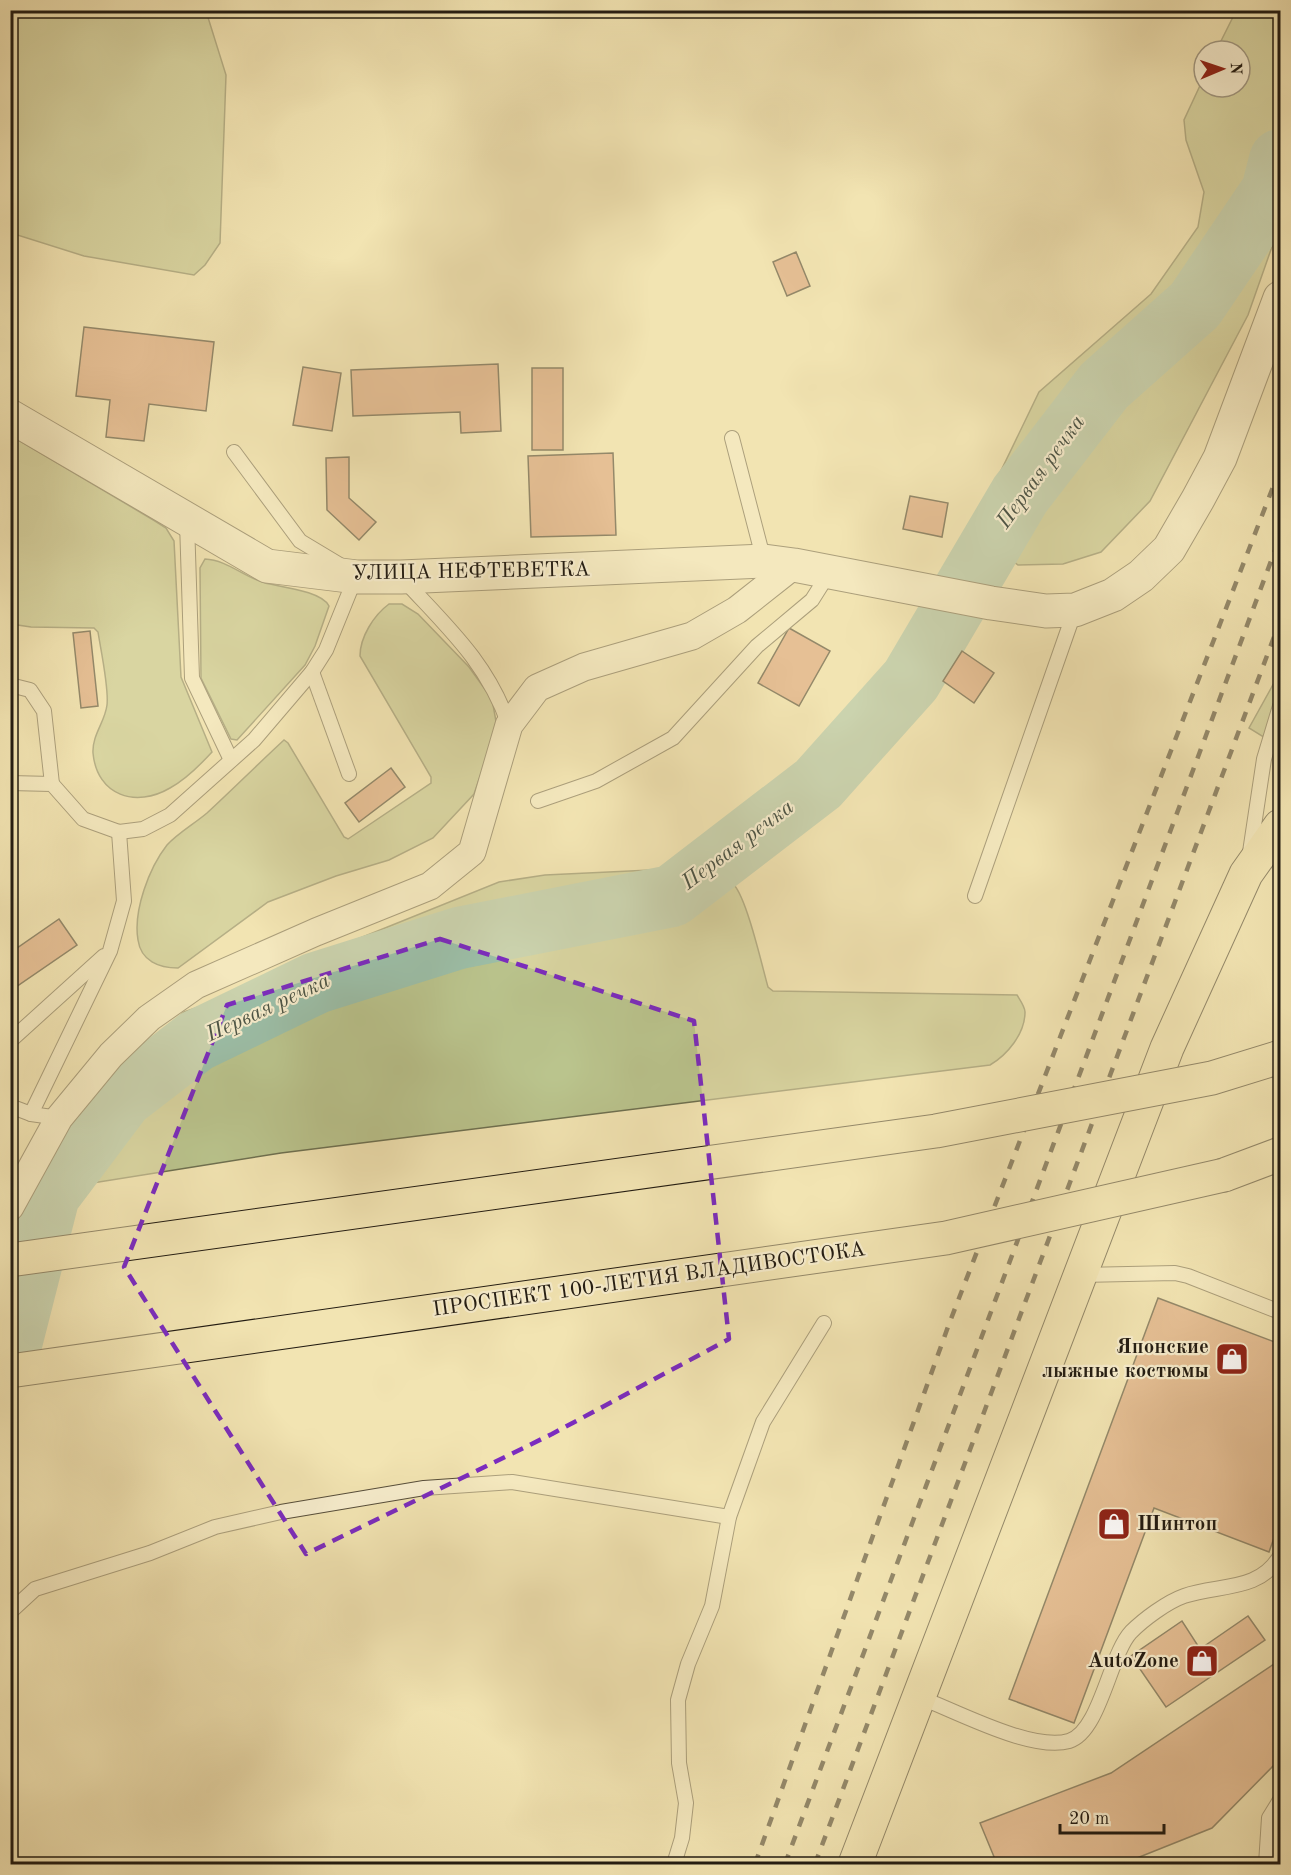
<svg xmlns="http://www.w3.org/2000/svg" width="1291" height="1875" viewBox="0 0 1291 1875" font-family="'Old Standard TT',serif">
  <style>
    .green { fill: #bac48d; stroke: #6e7050; stroke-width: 1.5 }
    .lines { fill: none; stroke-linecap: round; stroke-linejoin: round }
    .river { stroke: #9cbfa8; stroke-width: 62 }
    .building { fill: #d79671; stroke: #231c12; stroke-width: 1.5 }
    .service-casing { stroke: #574e3a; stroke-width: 16 }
    .minor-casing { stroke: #574e3a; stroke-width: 29 }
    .tertiary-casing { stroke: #574e3a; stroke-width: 35 }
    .primary-casing { stroke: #231c12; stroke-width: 35 }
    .trunk-casing { stroke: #231c12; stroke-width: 35 }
    .service { stroke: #f7edcd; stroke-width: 14 }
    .minor { stroke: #f7edcd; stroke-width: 27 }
    .tertiary { stroke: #f7edcd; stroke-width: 33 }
    .primary { stroke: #f2e4b2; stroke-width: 33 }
    .trunk { stroke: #f2e4b2; stroke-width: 33 }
    .rail { stroke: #231c12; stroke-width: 4.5; stroke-dasharray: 10 10; stroke-linecap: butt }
    .trunk-bridge-casing { stroke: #231c12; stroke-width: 35; stroke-linecap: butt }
    .trunk-bridge { stroke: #f2e4b2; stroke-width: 33 }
    .marked { fill: none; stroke: #7b2cbf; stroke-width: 4.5; stroke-dasharray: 12 8; stroke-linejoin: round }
    .labels { text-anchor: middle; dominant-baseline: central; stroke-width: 4.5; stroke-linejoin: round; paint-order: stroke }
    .street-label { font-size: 21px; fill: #231c12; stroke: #f7edcd }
    .poi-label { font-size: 21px; font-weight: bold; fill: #231c12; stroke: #f7edcd; text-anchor: end }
    .water-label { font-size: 22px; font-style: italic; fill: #4d5546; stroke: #f7edcd }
  </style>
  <rect width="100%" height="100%" fill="#f2e4b2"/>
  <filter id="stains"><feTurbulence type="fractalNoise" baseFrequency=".00333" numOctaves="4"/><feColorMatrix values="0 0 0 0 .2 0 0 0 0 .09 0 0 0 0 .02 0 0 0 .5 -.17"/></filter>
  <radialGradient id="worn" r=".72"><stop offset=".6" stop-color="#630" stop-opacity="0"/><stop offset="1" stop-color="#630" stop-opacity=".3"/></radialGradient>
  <g class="green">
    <polygon points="10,11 206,11 226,75 220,243 205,265 194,275 84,256 11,233"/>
    <polygon points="1236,11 1280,11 1280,224 1248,315 1150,501 1101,552 1063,564 1018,565 982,538 982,510 1039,392 1151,294 1198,227 1204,192 1186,140 1184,120 1204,77 1204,87 1240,87 1240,51 1216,51"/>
    <path d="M10,435l145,86 11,7 8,13 7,136 31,75c-11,12 -27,28 -42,36 -34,20 -73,8 -77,-35 -1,-18 12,-31 14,-48 2,-17 -6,-54 -9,-73l-4,-4 -63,-1 -20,-3z"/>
    <path d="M205,559c22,1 39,18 60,24 16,4 57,8 64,23l-14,40 -10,19 -68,75 -6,-1 -30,-61 -1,-110z"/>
    <path d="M389,604h13l16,10 51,53 23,32 5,28 -23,67 -41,44 -44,22 -53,16 -68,26 -90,66c-19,0 -37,-7 -40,-28 -5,-29 11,-72 29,-95 11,-12 27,-21 40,-32 26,-24 51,-49 77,-73l4,3 56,94 4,2 83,-56v-6l-71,-121c0,-19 14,-41 29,-52z"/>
    <polygon points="1280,672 1280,747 1249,728"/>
    <path d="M672,869c18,0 48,1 62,16 13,14 28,81 34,102l5,4 244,4c3,5 8,12 8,17 0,22 -18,43 -35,53l-709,88 -201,32 -11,-2 -7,-9 4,-23 15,-29 56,-66 47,-44 44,-15 95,-44 176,-71 46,-7z"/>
    <polygon points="1280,919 1280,973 1275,949"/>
  </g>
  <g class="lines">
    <polyline class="river" points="10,1348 49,1195 122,1098 196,1041 316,983 459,938 672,896 818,784 911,680 1020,495 1104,386 1195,305 1272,191 1280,160"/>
  </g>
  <g class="building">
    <polygon points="796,252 810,286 787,296 773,262"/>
    <polygon points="84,327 214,342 206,411 149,404 144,441 106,437 110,400 76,396"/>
    <polygon points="498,364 501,431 461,433 460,412 353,416 351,370"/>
    <polygon points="303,367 341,373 332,431 293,425"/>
    <rect x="532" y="368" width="31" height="82"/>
    <polygon points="613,453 616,535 531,537 528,456"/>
    <polygon points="349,457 349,498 376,522 359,540 327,510 326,458"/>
    <polygon points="910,496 948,503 942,537 903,529"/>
    <polygon points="789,628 830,651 799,706 758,683"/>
    <polygon points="90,631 98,706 81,708 73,633"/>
    <polygon points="962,651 994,673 974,703 943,681"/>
    <polygon points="391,768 405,787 359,822 345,803"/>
    <polygon points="59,919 77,945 10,991 10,953"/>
    <polygon points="1158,1298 1280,1344 1280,1521 1269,1552 1154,1508 1074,1723 1009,1699"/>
    <polygon points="1248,1616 1265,1640 1166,1707 1131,1656 1182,1621 1200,1649"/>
    <polygon points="1280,1660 1280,1759 1212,1828 1122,1864 997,1864 980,1823 1111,1773"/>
  </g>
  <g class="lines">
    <defs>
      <g id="service">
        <polyline points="732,438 764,561"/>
        <polyline points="234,452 300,541 340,565"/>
        <polyline points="187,522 192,678 231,760"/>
        <path d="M404,580c44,48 83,82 105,145"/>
        <polyline points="312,672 349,774"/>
        <polyline points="10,685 30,690 44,711 52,784"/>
        <polyline points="10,783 52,784 83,819 119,832 143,829 170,815 254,740 312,672 326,650 356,576"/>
        <polyline points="538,801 596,781 673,738 757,646 812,600 829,573"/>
        <polyline points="1250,852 1264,759 1280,706"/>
        <polyline points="975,896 1075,610"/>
        <polyline points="10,1041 104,956"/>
        <polyline points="10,1106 31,1114 59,1118"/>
        <polyline points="31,1114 110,951 124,901 119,832"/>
        <polyline points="1081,1275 1175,1273 1188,1276 1280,1312"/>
        <polyline points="10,1612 35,1589 150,1553 215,1527 281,1512 424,1488 512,1482 729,1517"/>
        <path d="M919,1697c37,14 113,55 150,44 31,-9 41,-87 62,-109 13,-13 36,-30 53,-36 35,-12 75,-4 96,-40"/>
        <polyline points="674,1864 682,1838 686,1803 679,1763 678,1700 688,1664 712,1606 729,1517 763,1422 824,1323"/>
        <polyline points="1266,1864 1269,1818 1280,1800"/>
      </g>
      <polyline id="minor" points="10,1207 59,1118 111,1055 149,1018 196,985 316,932 430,886 472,852 509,725 537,688 584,667 692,636 737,610 794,565"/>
      <polyline id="tertiary" points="10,416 267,566 357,577 401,577 764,561 794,565 991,603 1046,611 1075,610 1113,595 1141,576 1169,549 1198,499 1220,458 1280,298"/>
      <polyline id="primary" points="855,1864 1167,1048 1246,874 1280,826"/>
      <polyline id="trunk" points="1224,1175 1280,1154"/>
    </defs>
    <use href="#service" class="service-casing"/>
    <use href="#minor" class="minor-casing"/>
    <use href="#tertiary" class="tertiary-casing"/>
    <use href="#primary" class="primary-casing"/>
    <use href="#trunk" class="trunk-casing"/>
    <use href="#service" class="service"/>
    <use href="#minor" class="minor"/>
    <use href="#tertiary" class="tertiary"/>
    <use href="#primary" class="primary"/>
    <use href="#trunk" class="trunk"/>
    <g class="rail">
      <polyline points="755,1864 949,1324 1280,469"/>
      <polyline points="785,1864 1280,537"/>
      <polyline points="815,1864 1280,621"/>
    </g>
    <defs>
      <g id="trunk-bridge">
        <polyline points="10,1260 936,1131 1212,1078 1280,1057"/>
        <polyline points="10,1371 946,1238 1224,1175"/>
      </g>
    </defs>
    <use href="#trunk-bridge" class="trunk-bridge-casing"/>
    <use href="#trunk-bridge" class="trunk-bridge"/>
  </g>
  <path d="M0 0H1291V1875H0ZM440,939l254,82 35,318 -177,95 -246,120 -182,-287 103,-262z" fill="#f2e4b2" fill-opacity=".55" fill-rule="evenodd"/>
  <path class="marked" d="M440,939l254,82 35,318 -177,95 -246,120 -182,-287 103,-262z"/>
  <defs>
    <symbol id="shop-square" viewBox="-11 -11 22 22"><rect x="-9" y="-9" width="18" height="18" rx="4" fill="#8f2418" stroke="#f7edcd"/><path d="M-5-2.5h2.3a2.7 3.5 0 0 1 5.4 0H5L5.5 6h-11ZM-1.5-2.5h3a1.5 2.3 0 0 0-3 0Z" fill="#fff"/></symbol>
  </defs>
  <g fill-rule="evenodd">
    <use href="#shop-square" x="1213" y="1340" width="38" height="38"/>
    <use href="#shop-square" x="1095" y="1505" width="38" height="38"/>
    <use href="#shop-square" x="1183" y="1642" width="38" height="38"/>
  </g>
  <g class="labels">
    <g class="street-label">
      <text transform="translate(471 572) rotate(-1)">УЛИЦА НЕФТЕВЕТКА</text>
      <text transform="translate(649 1280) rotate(-8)">ПРОСПЕКТ 100-ЛЕТИЯ ВЛАДИВОСТОКА</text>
    </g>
    <g class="poi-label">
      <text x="1209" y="1347">Японские<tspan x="1209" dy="24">лыжные костюмы</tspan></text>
      <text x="1137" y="1524" text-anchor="start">Шинтоп</text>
      <text x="1179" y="1661">AutoZone</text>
    </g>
    <g class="water-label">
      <text transform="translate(1041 472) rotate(-54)">Первая речка</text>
      <text transform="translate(738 845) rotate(-37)">Первая речка</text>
      <text transform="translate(268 1008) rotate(-25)">Первая речка</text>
    </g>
  </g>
  <rect width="1291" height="1875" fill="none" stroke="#f2e4b2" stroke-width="36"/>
  <rect x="12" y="12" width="1267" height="1851" fill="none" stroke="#231c12" stroke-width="3"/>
  <rect x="18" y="18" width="1255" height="1839" fill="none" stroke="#231c12" stroke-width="1.5"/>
  <g transform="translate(1222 69) rotate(88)"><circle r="28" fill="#f7edcd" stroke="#a29982" stroke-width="1.5"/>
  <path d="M0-4.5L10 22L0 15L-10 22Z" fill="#8f2418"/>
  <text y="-9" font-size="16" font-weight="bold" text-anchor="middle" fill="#231c12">N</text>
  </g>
  <path d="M1060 1824v9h104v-9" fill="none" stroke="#231c12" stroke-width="3"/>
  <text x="1069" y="1824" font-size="18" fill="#231c12" stroke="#f7edcd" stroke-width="4.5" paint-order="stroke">20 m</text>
  <rect width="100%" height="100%" filter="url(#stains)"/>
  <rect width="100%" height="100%" fill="url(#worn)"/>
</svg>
